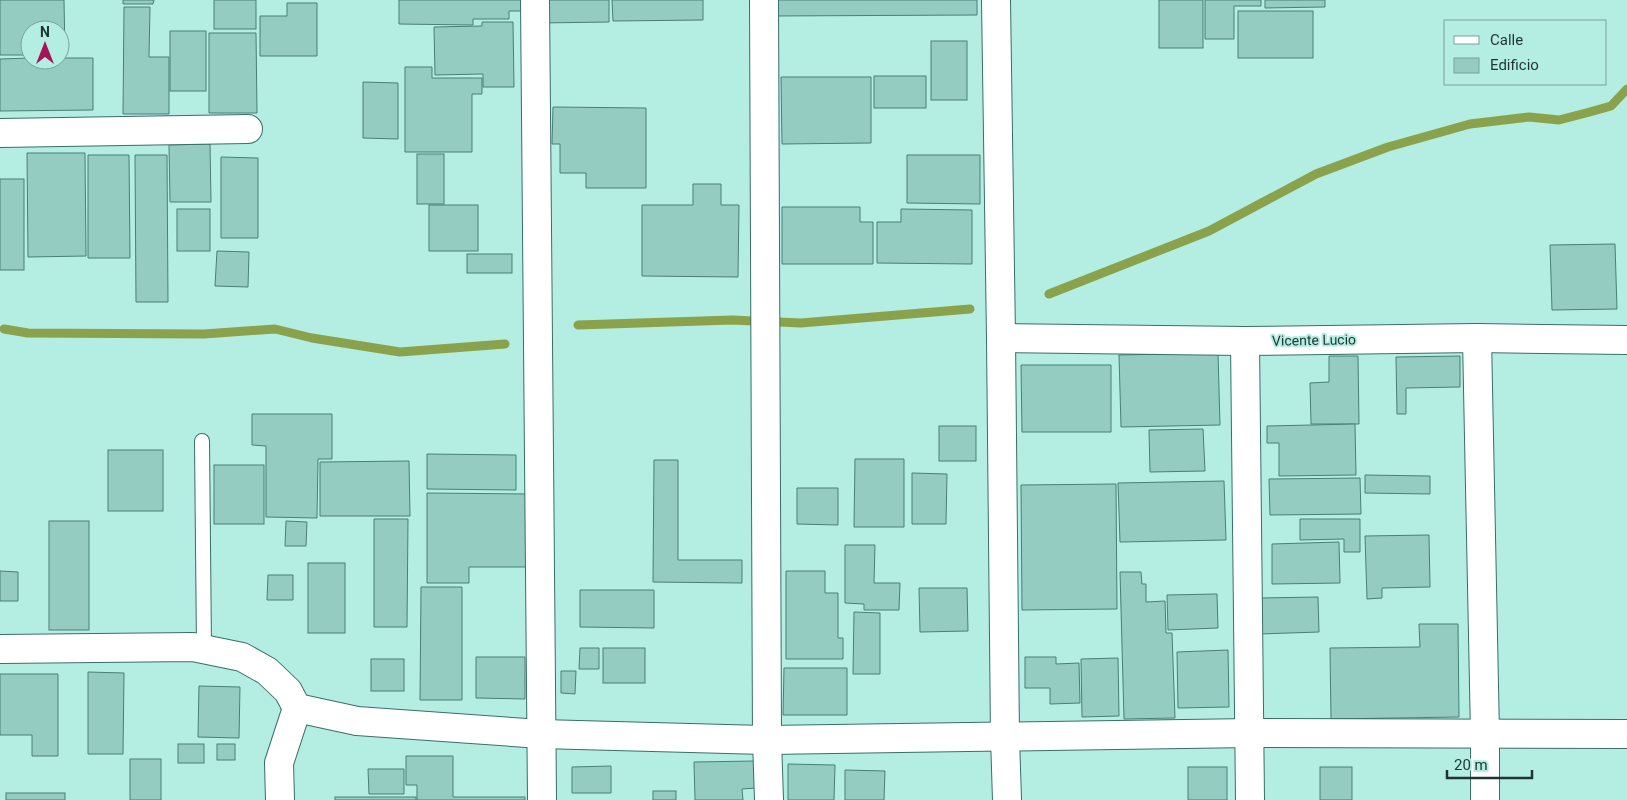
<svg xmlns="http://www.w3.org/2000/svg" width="1627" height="800" viewBox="0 0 1627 800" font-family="Roboto,sans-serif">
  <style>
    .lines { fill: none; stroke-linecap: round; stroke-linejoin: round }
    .stream { stroke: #8aa24b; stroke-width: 9 }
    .building { fill: #94ccc2; stroke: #497f76 }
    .lane-casing { stroke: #386f66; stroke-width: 16 }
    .street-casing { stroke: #386f66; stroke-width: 30 }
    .lane { stroke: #fff; stroke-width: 14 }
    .street { stroke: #fff; stroke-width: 28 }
    .labels { text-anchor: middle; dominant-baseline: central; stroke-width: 4; stroke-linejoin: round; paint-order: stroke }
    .street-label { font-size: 14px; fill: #1e3531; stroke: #b4ede2 }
  </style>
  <rect width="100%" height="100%" fill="#b4ede2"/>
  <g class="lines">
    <g class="stream">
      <polyline points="1049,294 1209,231 1316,174 1388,147 1470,124 1529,117 1559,120 1586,113 1611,106 1627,89"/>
      <polyline points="578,325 732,320 801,323 970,309"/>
      <polyline points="4,329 28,333 204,334 275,329 312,338 400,352 505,344"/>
    </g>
  </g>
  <g class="building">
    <polygon points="0,0 64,0 65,54 60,54 60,30 30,30 30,55 0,55"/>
    <polygon points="123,0 154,0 153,4 123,4"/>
    <rect x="214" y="0" width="42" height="29"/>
    <polygon points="399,0 526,0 525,11 509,11 509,19 473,19 473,25 399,24"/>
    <polygon points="540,0 609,0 609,22 540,23"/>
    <polygon points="612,0 703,0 703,20 613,21"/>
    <polygon points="770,0 977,0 977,15 770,16"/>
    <rect x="1159" y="0" width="44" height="48"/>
    <polygon points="1205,0 1261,0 1261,6 1234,6 1234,39 1205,39"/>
    <polygon points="1265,0 1325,0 1325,7 1265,8"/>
    <polygon points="287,3 317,3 317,56 260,56 260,16 287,16"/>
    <polygon points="124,7 150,7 149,57 169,57 169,114 123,114"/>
    <rect x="1238" y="11" width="75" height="47"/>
    <polygon points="482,22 513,22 514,87 483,87 483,74 435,75 434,27 482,26"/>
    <rect x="170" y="31" width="36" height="60"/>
    <polygon points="209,33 256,33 257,113 209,113"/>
    <rect x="931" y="41" width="36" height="59"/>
    <polygon points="30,58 30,60 60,60 60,58 93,58 93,110 0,111 0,59"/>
    <polygon points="405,67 432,67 432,78 482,78 482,94 472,94 472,152 405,152"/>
    <rect x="874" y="76" width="52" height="32"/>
    <polygon points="781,77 871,77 871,143 782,144"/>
    <polygon points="363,82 398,83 398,139 363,138"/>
    <polygon points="553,107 646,108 646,188 586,188 586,173 560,173 560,144 552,144"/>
    <polygon points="210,144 211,202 170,202 169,145"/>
    <polygon points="27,153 85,153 86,256 28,257"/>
    <rect x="417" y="154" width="27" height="50"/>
    <polygon points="88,155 129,155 130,258 88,258"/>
    <polygon points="135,155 167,155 168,302 136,302"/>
    <polygon points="907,155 980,155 980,204 907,203"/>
    <polygon points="221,157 258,158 258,238 221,238"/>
    <rect x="0" y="179" width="24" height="91"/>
    <polygon points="693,184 721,184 721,205 739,205 738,277 642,276 642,205 693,205"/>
    <rect x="429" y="205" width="49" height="46"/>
    <polygon points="782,207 860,207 860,222 873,222 873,264 782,264"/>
    <rect x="177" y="209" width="33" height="42"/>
    <polygon points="901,209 972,210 972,264 877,263 877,222 901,222"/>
    <polygon points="1615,244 1617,309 1552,310 1550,245"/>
    <polygon points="217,251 249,252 248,287 215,286"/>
    <rect x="467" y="254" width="45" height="19"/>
    <polygon points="1218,353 1220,425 1121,427 1119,355"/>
    <polygon points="1329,356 1358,356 1359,424 1311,424 1310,383 1329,382"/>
    <polygon points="1460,356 1460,387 1406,388 1406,414 1397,414 1396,357"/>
    <polygon points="1021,365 1111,365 1111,432 1022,432"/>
    <polygon points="252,414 332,414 332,459 318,459 317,518 266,517 266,446 252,445"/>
    <polygon points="1355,424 1356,475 1279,476 1279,443 1267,443 1267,426"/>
    <rect x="939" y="426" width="37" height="35"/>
    <polygon points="1203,429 1205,471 1150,472 1149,430"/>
    <rect x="108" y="450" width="55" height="61"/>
    <polygon points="427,454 516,455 516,490 427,489"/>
    <polygon points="855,459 904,459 904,527 854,527"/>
    <polygon points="654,460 678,460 678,560 742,560 742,583 653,582"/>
    <polygon points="409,461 410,516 320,516 320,462"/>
    <rect x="214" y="465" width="50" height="59"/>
    <polygon points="912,473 947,474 946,524 912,524"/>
    <polygon points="1365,475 1430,476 1430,494 1365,493"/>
    <polygon points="1360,478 1361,514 1270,515 1269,479"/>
    <polygon points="1224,481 1226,540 1120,542 1118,483"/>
    <polygon points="1116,484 1117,609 1022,610 1021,485"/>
    <polygon points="797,488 838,488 838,525 797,524"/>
    <polygon points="427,493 528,494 527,567 469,567 469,583 427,583"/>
    <polygon points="374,519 408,519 407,627 374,627"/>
    <polygon points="1300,519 1360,519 1360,552 1344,552 1344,539 1300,540"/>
    <rect x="49" y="521" width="40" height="109"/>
    <polygon points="286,521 307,522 306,546 285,546"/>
    <polygon points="1429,535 1430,587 1382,588 1382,598 1367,599 1365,536"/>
    <polygon points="1339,542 1340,583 1272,584 1272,544"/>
    <polygon points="845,545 875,545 874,583 900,583 899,610 864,610 864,604 845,603"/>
    <rect x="308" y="563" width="37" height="70"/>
    <polygon points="0,571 18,572 18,601 0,601"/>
    <polygon points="786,571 825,571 825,593 838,593 838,638 843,638 843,659 786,659"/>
    <polygon points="1120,572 1141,572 1142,584 1146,584 1146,602 1165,601 1166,633 1172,633 1175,718 1124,719"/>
    <polygon points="268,575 293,575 293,600 267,600"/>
    <polygon points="421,587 462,587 462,700 420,700"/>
    <polygon points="919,588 967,588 968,631 920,632"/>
    <polygon points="580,590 654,590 654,628 580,627"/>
    <polygon points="1217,594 1218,628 1168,630 1167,595"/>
    <polygon points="1318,597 1319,632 1260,634 1259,598"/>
    <polygon points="854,612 880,613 880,674 853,674"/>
    <polygon points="1419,624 1458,624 1459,717 1331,719 1330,648 1420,647"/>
    <polygon points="580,648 599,648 599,669 579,669"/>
    <rect x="603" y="648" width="42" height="35"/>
    <polygon points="1228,650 1229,707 1178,708 1177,652"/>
    <polygon points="476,657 525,657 525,699 476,698"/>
    <polygon points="1025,657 1056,657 1056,664 1079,663 1080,703 1050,704 1050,688 1025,688"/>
    <polygon points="1118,658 1119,716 1082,717 1081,659"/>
    <rect x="371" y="659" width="33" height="32"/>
    <polygon points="784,668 847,668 847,715 783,715"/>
    <polygon points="561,671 576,671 575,694 561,693"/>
    <polygon points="88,672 124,673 123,754 88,754"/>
    <polygon points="0,674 58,674 58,756 32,756 32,735 0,735"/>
    <polygon points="199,686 240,687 239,738 198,737"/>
    <rect x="178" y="744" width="26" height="19"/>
    <rect x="217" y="744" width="18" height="16"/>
    <polygon points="406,756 453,756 453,797 525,797 525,800 417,800 417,785 406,785"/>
    <rect x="130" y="759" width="31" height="41"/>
    <polygon points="755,761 756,788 742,789 743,800 695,800 694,762"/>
    <polygon points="788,764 835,765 834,800 788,800"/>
    <polygon points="611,766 611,793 572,793 572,767"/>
    <rect x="1188" y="767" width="39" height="33"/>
    <rect x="1320" y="767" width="32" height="33"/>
    <polygon points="368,769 404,769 404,794 369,794"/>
    <polygon points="845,770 885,771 884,800 845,800"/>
    <rect x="653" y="791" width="23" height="9"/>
    <rect x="6" y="793" width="59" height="7"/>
    <rect x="335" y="797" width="81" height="3"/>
  </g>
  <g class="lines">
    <defs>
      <polyline id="lane" points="202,441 204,649"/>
      <g id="street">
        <polyline points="535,0 542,800"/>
        <polyline points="764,0 767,740 769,800"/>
        <polyline points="996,0 1001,338 1005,737 1007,800"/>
        <polyline points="0,133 248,129"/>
        <polyline points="1001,338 1245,341 1477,338 1627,340"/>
        <polyline points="1477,338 1485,735 1485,800"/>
        <polyline points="1245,341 1250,800"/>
        <polyline points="0,649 193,647 242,657 267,671 288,691 297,708 357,721 541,734 767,740 1251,733 1627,734"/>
        <polyline points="280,800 279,763 297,708"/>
      </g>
    </defs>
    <use href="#lane" class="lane-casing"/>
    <use href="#street" class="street-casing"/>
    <use href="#lane" class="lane"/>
    <use href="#street" class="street"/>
  </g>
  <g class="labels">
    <g class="street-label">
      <text transform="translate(1314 340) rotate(-1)">Vicente Lucio</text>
    </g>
  </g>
  <rect x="1444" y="20" width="162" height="65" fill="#b4ede2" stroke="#78a39b"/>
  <rect x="1454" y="36" width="25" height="8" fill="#ffffff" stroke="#78a39b"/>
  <text x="1490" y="45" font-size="15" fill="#1e3531">Calle</text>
  <rect x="1454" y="58" width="25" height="15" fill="#94ccc2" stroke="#78a39b"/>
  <text x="1490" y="70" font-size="15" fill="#1e3531">Edificio</text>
  <g transform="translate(45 45)"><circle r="24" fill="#b4ede2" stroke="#78a39b"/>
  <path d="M0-4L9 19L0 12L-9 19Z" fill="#a51454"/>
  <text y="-8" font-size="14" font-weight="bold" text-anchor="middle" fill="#1e3531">N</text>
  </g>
  <path d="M1447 770v8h85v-8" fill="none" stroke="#1e3531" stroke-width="2.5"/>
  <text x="1454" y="770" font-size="15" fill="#1e3531" stroke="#b4ede2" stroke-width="4" paint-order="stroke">20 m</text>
</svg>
